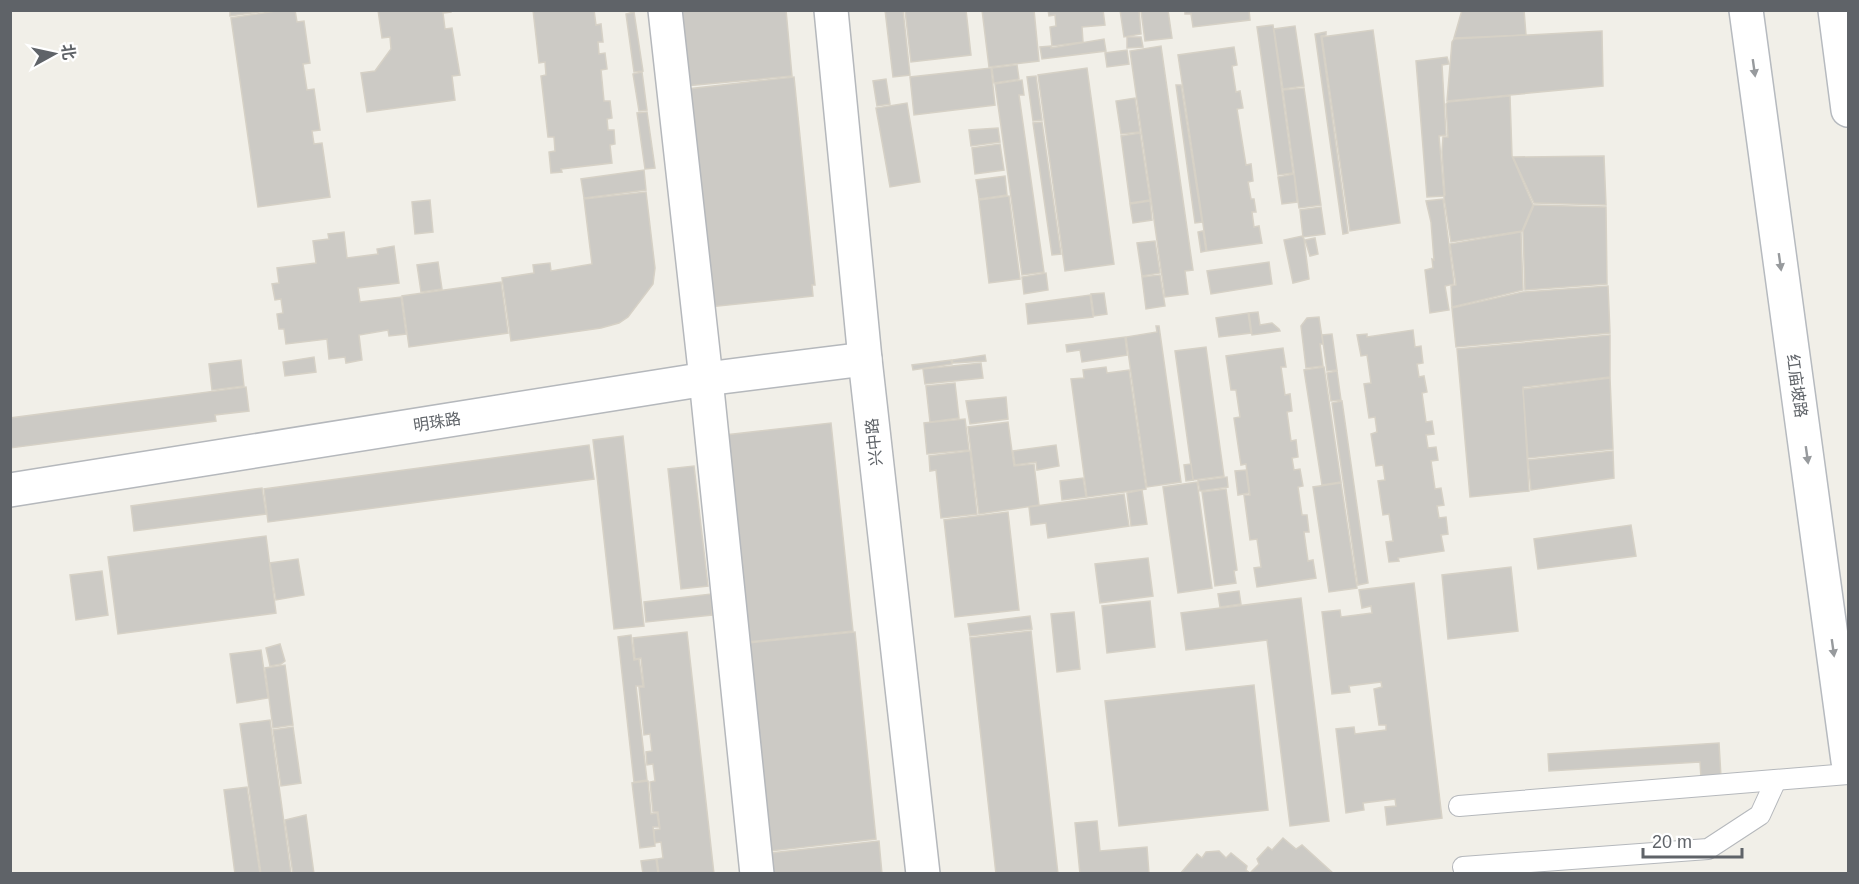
<svg xmlns="http://www.w3.org/2000/svg" width="1859" height="884" viewBox="0 0 1859 884" font-family="Helvetica,'Noto Sans SC',sans-serif">
  <style>
    .building { fill: #cccac5; stroke: #d6d1c6; stroke-width: 1.5 }
    .lines { fill: none; stroke-linecap: round; stroke-linejoin: round }
    .service-casing { stroke: #b5b8bc; stroke-width: 22 }
    .minor-casing { stroke: #b5b8bc; stroke-width: 36 }
    .tertiary-casing { stroke: #b5b8bc; stroke-width: 36 }
    .secondary-casing { stroke: #b6babf; stroke-width: 36 }
    .service { stroke: #fff; stroke-width: 20 }
    .minor { stroke: #fff; stroke-width: 33 }
    .tertiary { stroke: #fff; stroke-width: 33 }
    .secondary { stroke: #fff; stroke-width: 33 }
    .oneway { fill: #979a9d }
    .labels { text-anchor: middle; dominant-baseline: central; stroke-width: 5; stroke-linejoin: round; paint-order: stroke }
    .street-label { font-size: 16px; fill: #5f6368; stroke: #fff }
  </style>
  <rect width="100%" height="100%" fill="#f1efe8"/>
  <g class="building">
    <polygon points="230,10 273,10 230,16"/>
    <polygon points="282,10 295,10 297,22 304,21 310,63 303,64 307,90 314,89 320,130 312,131 314,144 322,143 330,197 258,207 231,18"/>
    <polygon points="378,10 451,10 451,12 443,13 445,29 452,28 460,75 452,76 455,100 367,112 361,73 375,71 391,49 390,37 382,38"/>
    <polygon points="533,10 594,10 596,25 601,24 603,42 598,42 599,54 605,53 607,69 601,70 604,101 610,101 612,118 607,119 608,130 614,130 615,144 610,145 612,163 561,169 562,172 551,173 549,152 555,151 554,137 548,137 541,76 546,75 545,62 539,63"/>
    <polygon points="677,10 786,10 792,76 686,86"/>
    <polygon points="885,10 903,10 910,75 893,77"/>
    <polygon points="905,10 966,10 971,55 911,62"/>
    <polygon points="982,10 1034,10 1039,61 989,67"/>
    <polygon points="1048,10 1103,10 1105,25 1082,27 1083,42 1052,46 1050,27 1056,26 1055,15 1049,16"/>
    <polygon points="1120,10 1139,10 1141,34 1124,37"/>
    <polygon points="1168,10 1172,38 1145,41 1141,11"/>
    <polygon points="1185,10 1249,10 1250,20 1193,27 1191,14 1185,14"/>
    <polygon points="1462,10 1524,10 1526,35 1454,38"/>
    <polygon points="634,12 643,71 634,72 626,14"/>
    <polygon points="1273,25 1293,173 1278,175 1257,27"/>
    <polygon points="1295,26 1304,86 1283,89 1274,29"/>
    <polygon points="1373,30 1400,223 1350,231 1322,37"/>
    <polygon points="1602,31 1603,86 1447,101 1452,42 1454,39"/>
    <polygon points="1326,32 1326,35 1321,36 1348,233 1343,234 1315,34"/>
    <polygon points="1127,37 1141,37 1143,47 1127,48"/>
    <polygon points="1104,39 1106,51 1042,59 1040,47 1051,46 1051,48"/>
    <polygon points="1161,46 1193,270 1185,271 1188,294 1165,297 1130,51"/>
    <polygon points="1234,47 1237,65 1232,66 1236,92 1240,91 1243,108 1237,109 1246,165 1251,164 1253,181 1248,182 1251,199 1254,199 1256,212 1252,212 1254,227 1259,226 1262,243 1207,251 1178,55"/>
    <polygon points="1127,50 1129,64 1107,67 1105,53"/>
    <polygon points="1447,57 1449,64 1442,65 1446,135 1439,136 1444,196 1427,197 1416,61"/>
    <polygon points="1017,65 1019,79 994,83 992,68"/>
    <polygon points="991,68 995,105 914,115 910,77"/>
    <polygon points="1087,68 1114,264 1065,271 1038,75"/>
    <polygon points="642,72 647,110 639,111 633,74"/>
    <polygon points="1036,76 1042,120 1033,121 1027,77"/>
    <polygon points="794,77 815,285 812,285 813,296 709,307 687,89"/>
    <polygon points="886,79 890,104 877,106 873,81"/>
    <polygon points="1022,80 1024,95 1019,95 1044,272 1022,275 995,84"/>
    <polygon points="1176,85 1181,85 1202,222 1195,223"/>
    <polygon points="1304,88 1321,205 1299,208 1283,90"/>
    <polygon points="1510,96 1512,156 1533,205 1522,231 1451,242 1444,197 1445,195 1442,152 1443,137 1448,137 1446,104 1448,102"/>
    <polygon points="1135,98 1140,132 1121,134 1116,101"/>
    <polygon points="907,103 920,182 890,187 876,108"/>
    <polygon points="647,112 655,168 645,169 637,113"/>
    <polygon points="1042,122 1061,254 1052,255 1033,123"/>
    <polygon points="998,128 1000,142 971,146 969,130"/>
    <polygon points="1140,133 1150,200 1130,203 1121,136"/>
    <polygon points="1000,144 1004,170 975,174 972,148"/>
    <polygon points="1604,156 1606,205 1534,203 1513,157"/>
    <polygon points="644,170 646,190 584,198 581,179"/>
    <polygon points="1294,174 1297,202 1282,204 1278,177"/>
    <polygon points="1005,176 1007,195 979,199 976,180"/>
    <polygon points="646,192 655,268 653,284 628,317 619,323 601,328 511,341 502,278 534,273 533,265 550,263 551,271 592,264 584,199"/>
    <polygon points="1009,196 1020,279 989,283 979,200"/>
    <polygon points="1443,199 1454,284 1445,286 1449,310 1430,313 1425,270 1433,268 1432,259 1434,260 1431,222 1426,201"/>
    <polygon points="430,200 433,232 415,234 412,202"/>
    <polygon points="1150,201 1152,220 1133,223 1130,204"/>
    <polygon points="1534,205 1606,207 1607,284 1525,290 1523,231"/>
    <polygon points="1321,207 1325,234 1303,237 1300,210"/>
    <polygon points="1203,231 1206,251 1201,252 1198,232"/>
    <polygon points="344,232 347,258 378,254 377,249 394,246 399,283 358,288 360,302 401,297 406,334 389,336 388,330 359,335 362,360 346,363 345,357 329,359 327,339 286,344 284,329 279,329 277,314 283,313 281,299 275,300 272,284 279,283 277,268 316,263 313,241 329,239 328,234"/>
    <polygon points="1521,232 1523,290 1452,307 1451,286 1456,285 1450,244"/>
    <polygon points="1302,236 1304,239 1309,279 1293,283 1284,240"/>
    <polygon points="1315,238 1318,254 1310,256 1305,240"/>
    <polygon points="1155,241 1160,273 1142,276 1137,243"/>
    <polygon points="438,262 442,289 421,292 417,265"/>
    <polygon points="1269,262 1272,284 1211,294 1207,271"/>
    <polygon points="1046,273 1048,290 1024,294 1022,277"/>
    <polygon points="1160,275 1165,306 1146,309 1142,277"/>
    <polygon points="501,282 508,333 409,347 402,296"/>
    <polygon points="1608,286 1610,333 1456,347 1452,308 1523,292"/>
    <polygon points="1104,293 1107,314 1094,316 1091,294"/>
    <polygon points="1090,295 1093,317 1028,324 1026,304"/>
    <polygon points="1258,312 1260,325 1272,323 1279,329 1280,331 1252,335 1249,313"/>
    <polygon points="1248,313 1251,333 1219,337 1216,318"/>
    <polygon points="1319,317 1323,344 1320,344 1323,366 1306,368 1301,326 1307,318"/>
    <polygon points="1156,326 1159,326 1181,482 1147,487 1126,337 1157,332"/>
    <polygon points="1413,330 1415,347 1421,346 1423,363 1417,364 1419,377 1424,376 1427,392 1422,393 1426,422 1432,421 1434,434 1426,435 1428,448 1436,447 1438,460 1431,461 1435,489 1441,488 1444,505 1437,506 1439,518 1446,517 1448,534 1441,535 1444,551 1398,558 1399,561 1389,562 1386,542 1393,541 1389,514 1383,515 1378,481 1385,480 1383,465 1376,466 1371,434 1377,432 1375,417 1369,418 1364,384 1371,383 1367,355 1361,356 1357,335 1367,334 1367,337"/>
    <polygon points="1332,334 1337,370 1327,371 1322,335"/>
    <polygon points="1610,335 1610,377 1523,387 1529,491 1470,497 1457,349"/>
    <polygon points="1125,337 1127,355 1082,362 1080,350 1067,352 1066,345"/>
    <polygon points="1206,347 1224,476 1193,480 1175,351"/>
    <polygon points="1283,348 1286,367 1281,367 1285,395 1290,394 1292,411 1287,412 1291,441 1296,440 1298,457 1292,458 1294,470 1300,469 1303,486 1298,487 1302,515 1307,515 1309,532 1304,532 1308,561 1313,560 1316,578 1257,587 1254,568 1261,567 1257,539 1250,540 1244,495 1250,495 1246,464 1241,465 1234,418 1240,417 1236,390 1231,390 1226,356"/>
    <polygon points="985,355 986,361 953,363 952,360"/>
    <polygon points="314,357 316,372 285,376 283,362"/>
    <polygon points="241,360 244,386 212,390 209,364"/>
    <polygon points="951,360 952,364 913,370 912,365"/>
    <polygon points="981,363 983,378 925,384 923,369"/>
    <polygon points="1106,367 1107,373 1129,370 1146,489 1087,497 1071,379 1084,378 1083,370"/>
    <polygon points="1324,367 1341,482 1322,485 1304,370"/>
    <polygon points="1337,371 1341,400 1331,401 1327,373"/>
    <polygon points="1610,378 1613,449 1528,458 1523,389"/>
    <polygon points="955,383 959,418 930,422 926,386"/>
    <polygon points="246,387 249,411 215,415 216,421 10,448 10,418"/>
    <polygon points="1006,397 1008,419 970,424 966,401"/>
    <polygon points="1342,401 1368,583 1358,585 1332,403"/>
    <polygon points="965,419 969,450 927,454 924,423"/>
    <polygon points="1008,422 1014,466 1034,464 1039,505 979,514 968,427"/>
    <polygon points="831,423 853,631 747,642 725,435"/>
    <polygon points="623,436 644,626 614,629 593,440"/>
    <polygon points="589,445 594,479 268,522 264,489"/>
    <polygon points="1056,445 1059,466 1037,470 1036,462 1015,465 1013,451"/>
    <polygon points="970,451 977,514 941,518 936,470 930,471 929,456"/>
    <polygon points="1613,451 1614,478 1531,490 1528,460"/>
    <polygon points="1191,464 1193,480 1186,481 1184,465"/>
    <polygon points="694,466 708,586 681,589 668,469"/>
    <polygon points="1246,470 1249,493 1238,495 1235,471"/>
    <polygon points="1227,477 1228,487 1200,491 1198,481"/>
    <polygon points="1083,478 1086,497 1062,500 1060,481"/>
    <polygon points="1197,482 1212,588 1178,593 1163,487"/>
    <polygon points="1341,483 1357,588 1329,592 1313,487"/>
    <polygon points="262,488 266,514 134,531 131,506"/>
    <polygon points="1226,489 1237,570 1234,571 1236,583 1215,586 1202,492"/>
    <polygon points="1142,490 1147,524 1131,526 1127,493"/>
    <polygon points="1124,494 1129,526 1048,538 1046,523 1031,525 1029,507"/>
    <polygon points="1008,512 1019,610 955,617 944,520"/>
    <polygon points="1631,525 1636,556 1538,569 1534,539"/>
    <polygon points="266,536 276,613 118,634 108,557"/>
    <polygon points="1148,558 1153,596 1100,603 1095,564"/>
    <polygon points="298,559 304,595 276,600 270,563"/>
    <polygon points="1511,567 1518,631 1448,639 1442,575"/>
    <polygon points="102,571 108,615 76,620 70,575"/>
    <polygon points="1414,583 1442,818 1387,825 1385,807 1396,806 1395,799 1363,803 1364,810 1346,813 1336,729 1354,727 1355,734 1386,730 1386,725 1379,725 1374,689 1382,687 1381,682 1349,686 1350,692 1332,694 1322,612 1340,610 1341,617 1372,613 1371,606 1362,608 1359,590"/>
    <polygon points="1239,591 1241,604 1220,607 1218,594"/>
    <polygon points="711,594 712,615 646,622 644,602"/>
    <polygon points="1301,598 1329,821 1290,826 1267,640 1186,650 1181,613"/>
    <polygon points="1150,601 1155,647 1107,653 1102,606"/>
    <polygon points="1074,612 1080,669 1057,672 1051,614"/>
    <polygon points="1030,616 1032,629 970,636 968,624"/>
    <polygon points="1031,631 1058,874 996,874 970,638"/>
    <polygon points="687,632 714,874 659,874 657,859 663,858 661,842 655,843 654,830 660,829 658,812 653,812 650,782 655,781 653,764 647,765 646,752 652,751 650,734 644,735 639,687 644,687 641,658 635,659 633,638"/>
    <polygon points="855,632 876,839 770,851 748,643"/>
    <polygon points="631,635 634,660 639,659 643,686 636,686 647,780 634,782 618,637"/>
    <polygon points="280,644 285,661 281,664 270,666 266,648"/>
    <polygon points="261,650 268,698 237,703 230,654"/>
    <polygon points="285,665 293,725 273,728 265,668"/>
    <polygon points="1254,685 1268,810 1119,826 1105,701"/>
    <polygon points="270,720 291,874 261,874 240,724"/>
    <polygon points="293,727 301,783 281,786 273,730"/>
    <polygon points="1719,743 1721,777 1701,779 1700,762 1549,771 1548,754"/>
    <polygon points="648,781 651,814 657,813 659,827 653,827 655,846 640,848 632,783"/>
    <polygon points="247,787 260,874 235,874 224,790"/>
    <polygon points="306,815 314,874 293,874 285,820"/>
    <polygon points="1097,821 1100,851 1147,847 1149,874 1080,874 1075,823"/>
    <polygon points="1283,838 1296,849 1302,845 1334,874 1180,874 1197,854 1202,858 1206,852 1219,851 1226,858 1231,853 1247,866 1246,870 1250,873 1259,864 1257,859 1268,847 1272,850"/>
    <polygon points="879,841 882,874 773,874 771,853"/>
    <polygon points="656,859 658,874 643,874 641,861"/>
  </g>
  <g class="lines">
    <defs>
      <g id="service">
        <polyline points="1459,806 1848,774"/>
        <polyline points="1463,867 1708,849 1760,815 1776,780"/>
      </g>
      <polyline id="minor" points="665,10 706,379 757,874"/>
      <g id="tertiary">
        <polyline points="831,10 865,359 923,874"/>
        <polyline points="10,490 706,379 865,359"/>
      </g>
      <g id="secondary">
        <polyline points="1746,10 1848,761"/>
        <polyline points="1835,10 1848,110"/>
      </g>
    </defs>
    <use href="#service" class="service-casing"/>
    <use href="#minor" class="minor-casing"/>
    <use href="#tertiary" class="tertiary-casing"/>
    <use href="#secondary" class="secondary-casing"/>
    <use href="#service" class="service"/>
    <use href="#minor" class="minor"/>
    <use href="#tertiary" class="tertiary"/>
    <use href="#secondary" class="secondary"/>
  </g>
  <defs><path id="oneway-solid" d="M-6-.8H1V-3.2L6.5 0L1 3.2V.8H-6Z" transform="scale(1.5)"/></defs>
  <g class="oneway">
    <use href="#oneway-solid" transform="translate(1754 68) rotate(82)"/>
    <use href="#oneway-solid" transform="translate(1780 262) rotate(82)"/>
    <use href="#oneway-solid" transform="translate(1807 455) rotate(82)"/>
    <use href="#oneway-solid" transform="translate(1833 648) rotate(82)"/>
  </g>
  <g class="labels">
    <g class="street-label">
      <text transform="translate(1797 386) rotate(82)">红庙坡路</text>
      <text transform="translate(437 422) rotate(-9)">明珠路</text>
      <text transform="translate(874 442) rotate(-96)">兴中路</text>
    </g>
  </g>
  <rect width="1859" height="884" fill="none" stroke="#5f6368" stroke-width="24"/>
  <g transform="translate(54 54) rotate(82)" stroke="#ffffff" stroke-width="4.5" paint-order="stroke">
  <path d="M0-4.5L10 22L0 15L-10 22Z" fill="#5f6368"/>
  <text y="-9" font-size="16" font-weight="bold" text-anchor="middle" fill="#5f6368">北</text>
  </g>
  <path d="M1643 848v9h99v-9" fill="none" stroke="#5f6368" stroke-width="3"/>
  <text x="1652" y="848" font-size="18" fill="#5f6368" stroke="#ffffff" stroke-width="4.5" paint-order="stroke">20 m</text>
</svg>
